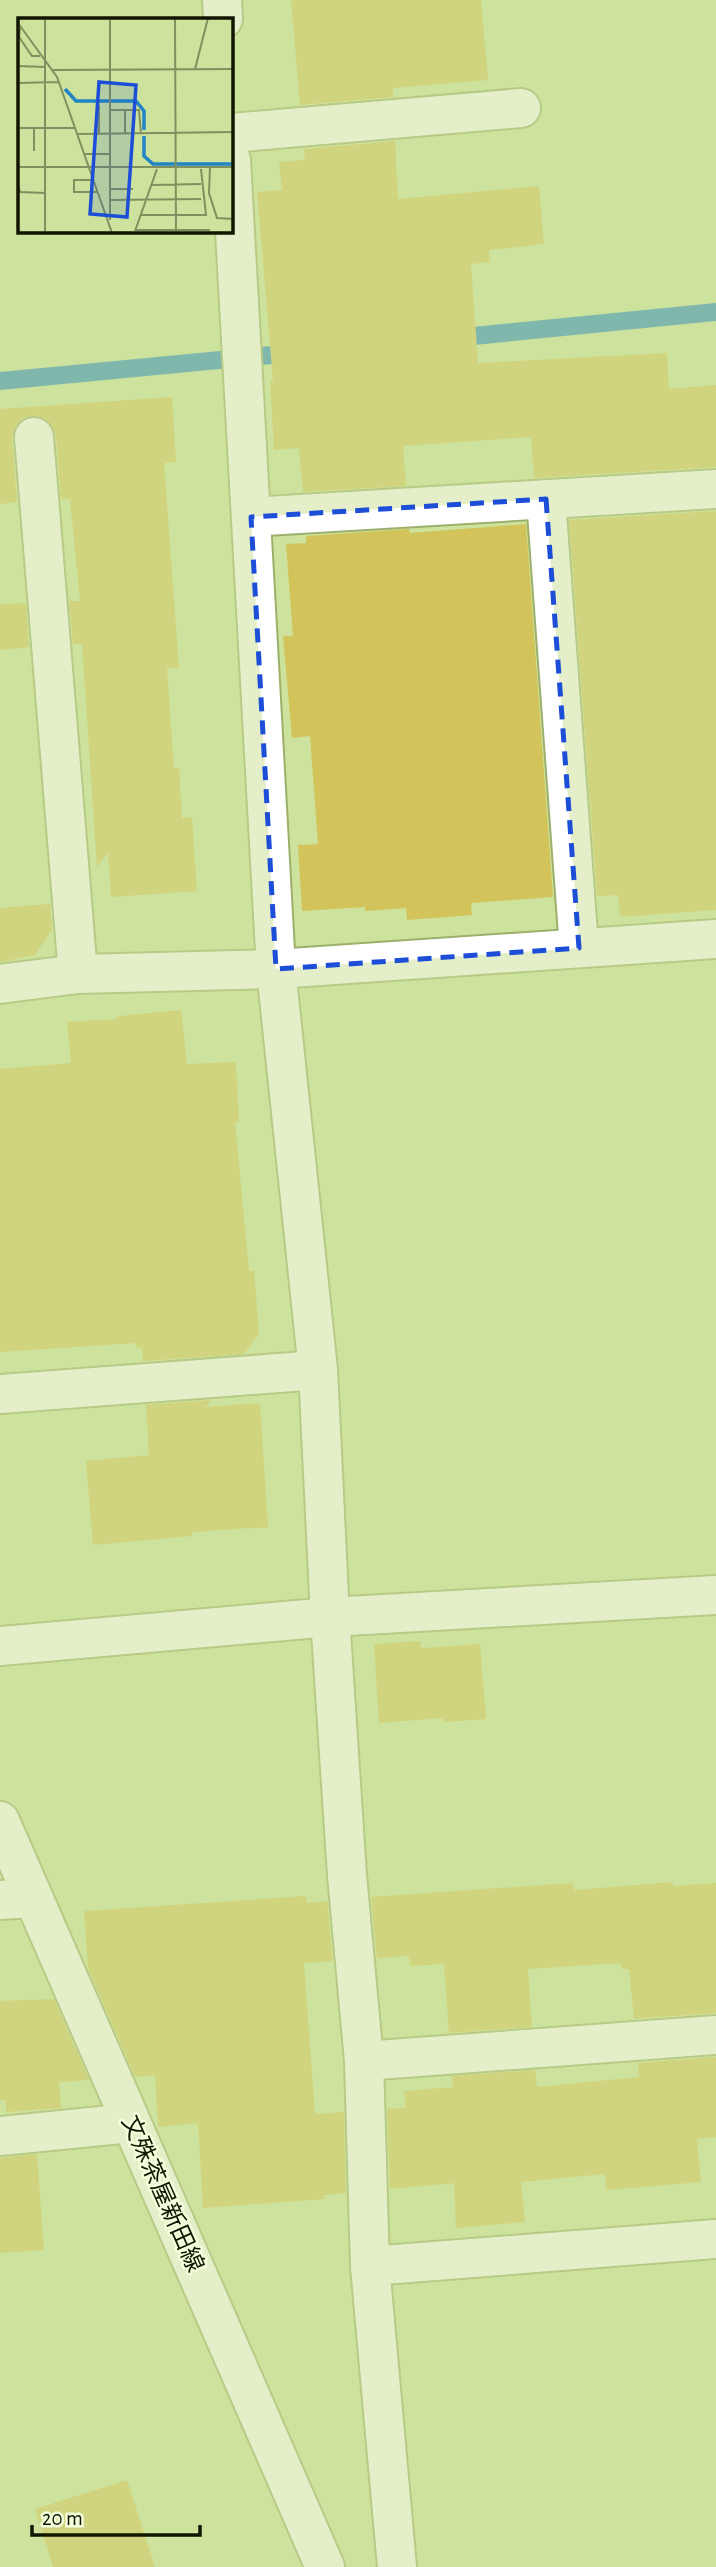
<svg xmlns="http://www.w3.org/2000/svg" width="716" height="2567" viewBox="0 0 716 2567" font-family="'Alegreya Sans','Noto Sans JP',sans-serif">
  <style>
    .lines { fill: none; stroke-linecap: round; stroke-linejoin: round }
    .stream { stroke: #2284c2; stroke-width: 18 }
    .building { fill: #d2c45a }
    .minor-casing { stroke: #9cb06c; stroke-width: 42 }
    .major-casing { stroke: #9cb06c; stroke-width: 42 }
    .minor { stroke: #fff; stroke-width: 38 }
    .major { stroke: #fff; stroke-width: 38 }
    .marked { fill: none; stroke: #1d4ed8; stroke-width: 5; stroke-dasharray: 14 9; stroke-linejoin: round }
    .labels { text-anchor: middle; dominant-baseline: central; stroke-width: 5; stroke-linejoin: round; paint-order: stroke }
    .street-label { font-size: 24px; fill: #101600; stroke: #f3fedb }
    .inset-river { fill: none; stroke: #2284c2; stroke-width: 3.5 }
    .inset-road { fill: none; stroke: #81905e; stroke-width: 2 }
    .view { fill: #1d4ed8; fill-opacity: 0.15; stroke: #1d4ed8; stroke-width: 3.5 }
    .inset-edge { fill: none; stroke: #101600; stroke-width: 3.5 }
  </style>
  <rect width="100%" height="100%" fill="#cde29c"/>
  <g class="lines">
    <g class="stream">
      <polyline points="453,338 716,312"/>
      <polyline points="0,381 293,353"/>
    </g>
  </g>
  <g class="building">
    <polygon points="291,0 481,0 488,80 393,88 393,97 300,105"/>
    <polygon points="395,141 398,199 539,186 544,244 489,250 490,262 471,264 478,363 667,353 669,389 716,385 716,467 534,478 531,437 403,446 406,486 303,492 299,448 274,450 270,381 273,380 257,192 282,190 279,162 305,160 304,149"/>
    <polygon points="172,397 176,462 164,463 179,668 167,668 174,768 179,768 182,818 192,817 197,891 111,897 108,852 97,867 82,644 73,644 69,601 80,601 70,499 61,499 56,435 52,425 44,418 33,415 21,419 15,427 12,438 17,502 0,504 0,409"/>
    <polygon points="716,511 716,910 620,917 618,895 597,896 569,520"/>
    <polygon points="526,524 553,897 471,903 472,915 407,920 406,908 365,911 365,907 302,911 298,845 318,844 310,736 292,738 283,636 293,636 286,544 306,543 306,536 409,529 410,533"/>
    <polygon points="26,603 29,647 0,650 0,604"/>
    <polygon points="50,904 52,930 35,955 0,962 0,908"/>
    <polygon points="181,1010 187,1064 236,1062 239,1122 235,1122 249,1271 254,1271 259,1333 244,1354 143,1361 142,1347 136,1348 136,1343 0,1352 0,1069 71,1063 67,1022 116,1019 119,1016"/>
    <polygon points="211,1400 206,1407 260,1403 268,1527 192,1532 192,1536 93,1545 86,1461 149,1455 146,1405"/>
    <polygon points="421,1641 421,1648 480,1644 486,1719 443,1722 443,1718 379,1723 374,1644"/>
    <polygon points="673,1882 673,1886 716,1883 716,2013 634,2019 629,1969 622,1969 621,1963 528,1969 532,2027 449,2033 444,1964 410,1966 409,1956 377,1958 371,1897 573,1883 574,1890"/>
    <polygon points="306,1896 307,1903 327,1901 333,1961 304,1963 315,2114 344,2112 346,2193 324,2195 325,2199 203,2208 198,2123 158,2127 155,2075 135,2077 88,1968 84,1911"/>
    <polygon points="54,1999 89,2080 59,2082 61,2108 6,2112 6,2100 0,2100 0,2001"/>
    <polygon points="716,2057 716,2137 697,2139 701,2182 606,2190 605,2174 521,2182 525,2222 456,2228 454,2183 390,2189 387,2109 406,2108 404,2091 453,2087 452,2076 535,2070 537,2087 639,2077 638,2063"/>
    <polygon points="37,2154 44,2250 0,2253 0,2158"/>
    <polygon points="127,2480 155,2567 53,2567 35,2509"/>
  </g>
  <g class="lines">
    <defs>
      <g id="minor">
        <polyline points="222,0 223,19"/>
        <polyline points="231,133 521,108"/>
        <polyline points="231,160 276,969 318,1370 330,1617 347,1875 364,2061 370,2266 397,2567"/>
        <polyline points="34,437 78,974"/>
        <polyline points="546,499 579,948"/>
        <polyline points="251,517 716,489"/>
        <polyline points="0,984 78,974 276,969 716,939"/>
        <polyline points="0,1394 318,1370"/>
        <polyline points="0,1646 330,1617 716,1595"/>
        <polyline points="0,1900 33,1898"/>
        <polyline points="364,2061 716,2035"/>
        <polyline points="0,2136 131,2123"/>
        <polyline points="370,2266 716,2239"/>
      </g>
      <polyline id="major" points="0,1821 325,2567"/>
    </defs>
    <use href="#minor" class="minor-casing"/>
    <use href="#major" class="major-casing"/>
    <use href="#minor" class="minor"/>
    <use href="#major" class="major"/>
  </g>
  <path d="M0 0H716V2567H0ZM546,499l33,449 -303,21 -25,-452z" fill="#cde29c" fill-opacity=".55" fill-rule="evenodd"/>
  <path class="marked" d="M546,499l33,449 -303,21 -25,-452z"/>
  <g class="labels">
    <g class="street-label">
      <text transform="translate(162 2194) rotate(66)">文殊茶屋新田線</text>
    </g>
  </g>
  <g transform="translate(18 18)">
    <rect width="215" height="215" fill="#cde29c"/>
    <path class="inset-river" d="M47,71l11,12h60l8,10v19M126,118v20l9,8h81"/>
    <path class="inset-road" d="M27,0v215M92,0v202M157,0l1,215M0,5l39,54 55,156M2,10l-1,9 13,19h8M0,48l27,1M177,51l13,-51M35,52l181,-1M0,65l41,-1M81,87v28M92,92h29l2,23M107,92v23M0,110h58M16,110v23M60,116l156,-2M67,136h25M0,149h216M192,149l-1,26 8,25 17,1M75,162h-19v12h23M0,166l2,8 25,1M134,167l49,-1M92,171h23M92,182l91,-1M123,197h65l-5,-46M117,212h75M117,213l22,-62M27,215h55"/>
    <path class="view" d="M81,64l37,3 -9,132 -37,-3z"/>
    <rect width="215" height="215" class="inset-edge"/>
  </g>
  <path d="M32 2525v10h168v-10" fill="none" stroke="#101600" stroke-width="3.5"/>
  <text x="42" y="2525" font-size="21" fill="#101600" stroke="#f3fedb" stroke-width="5" paint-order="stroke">20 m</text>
</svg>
